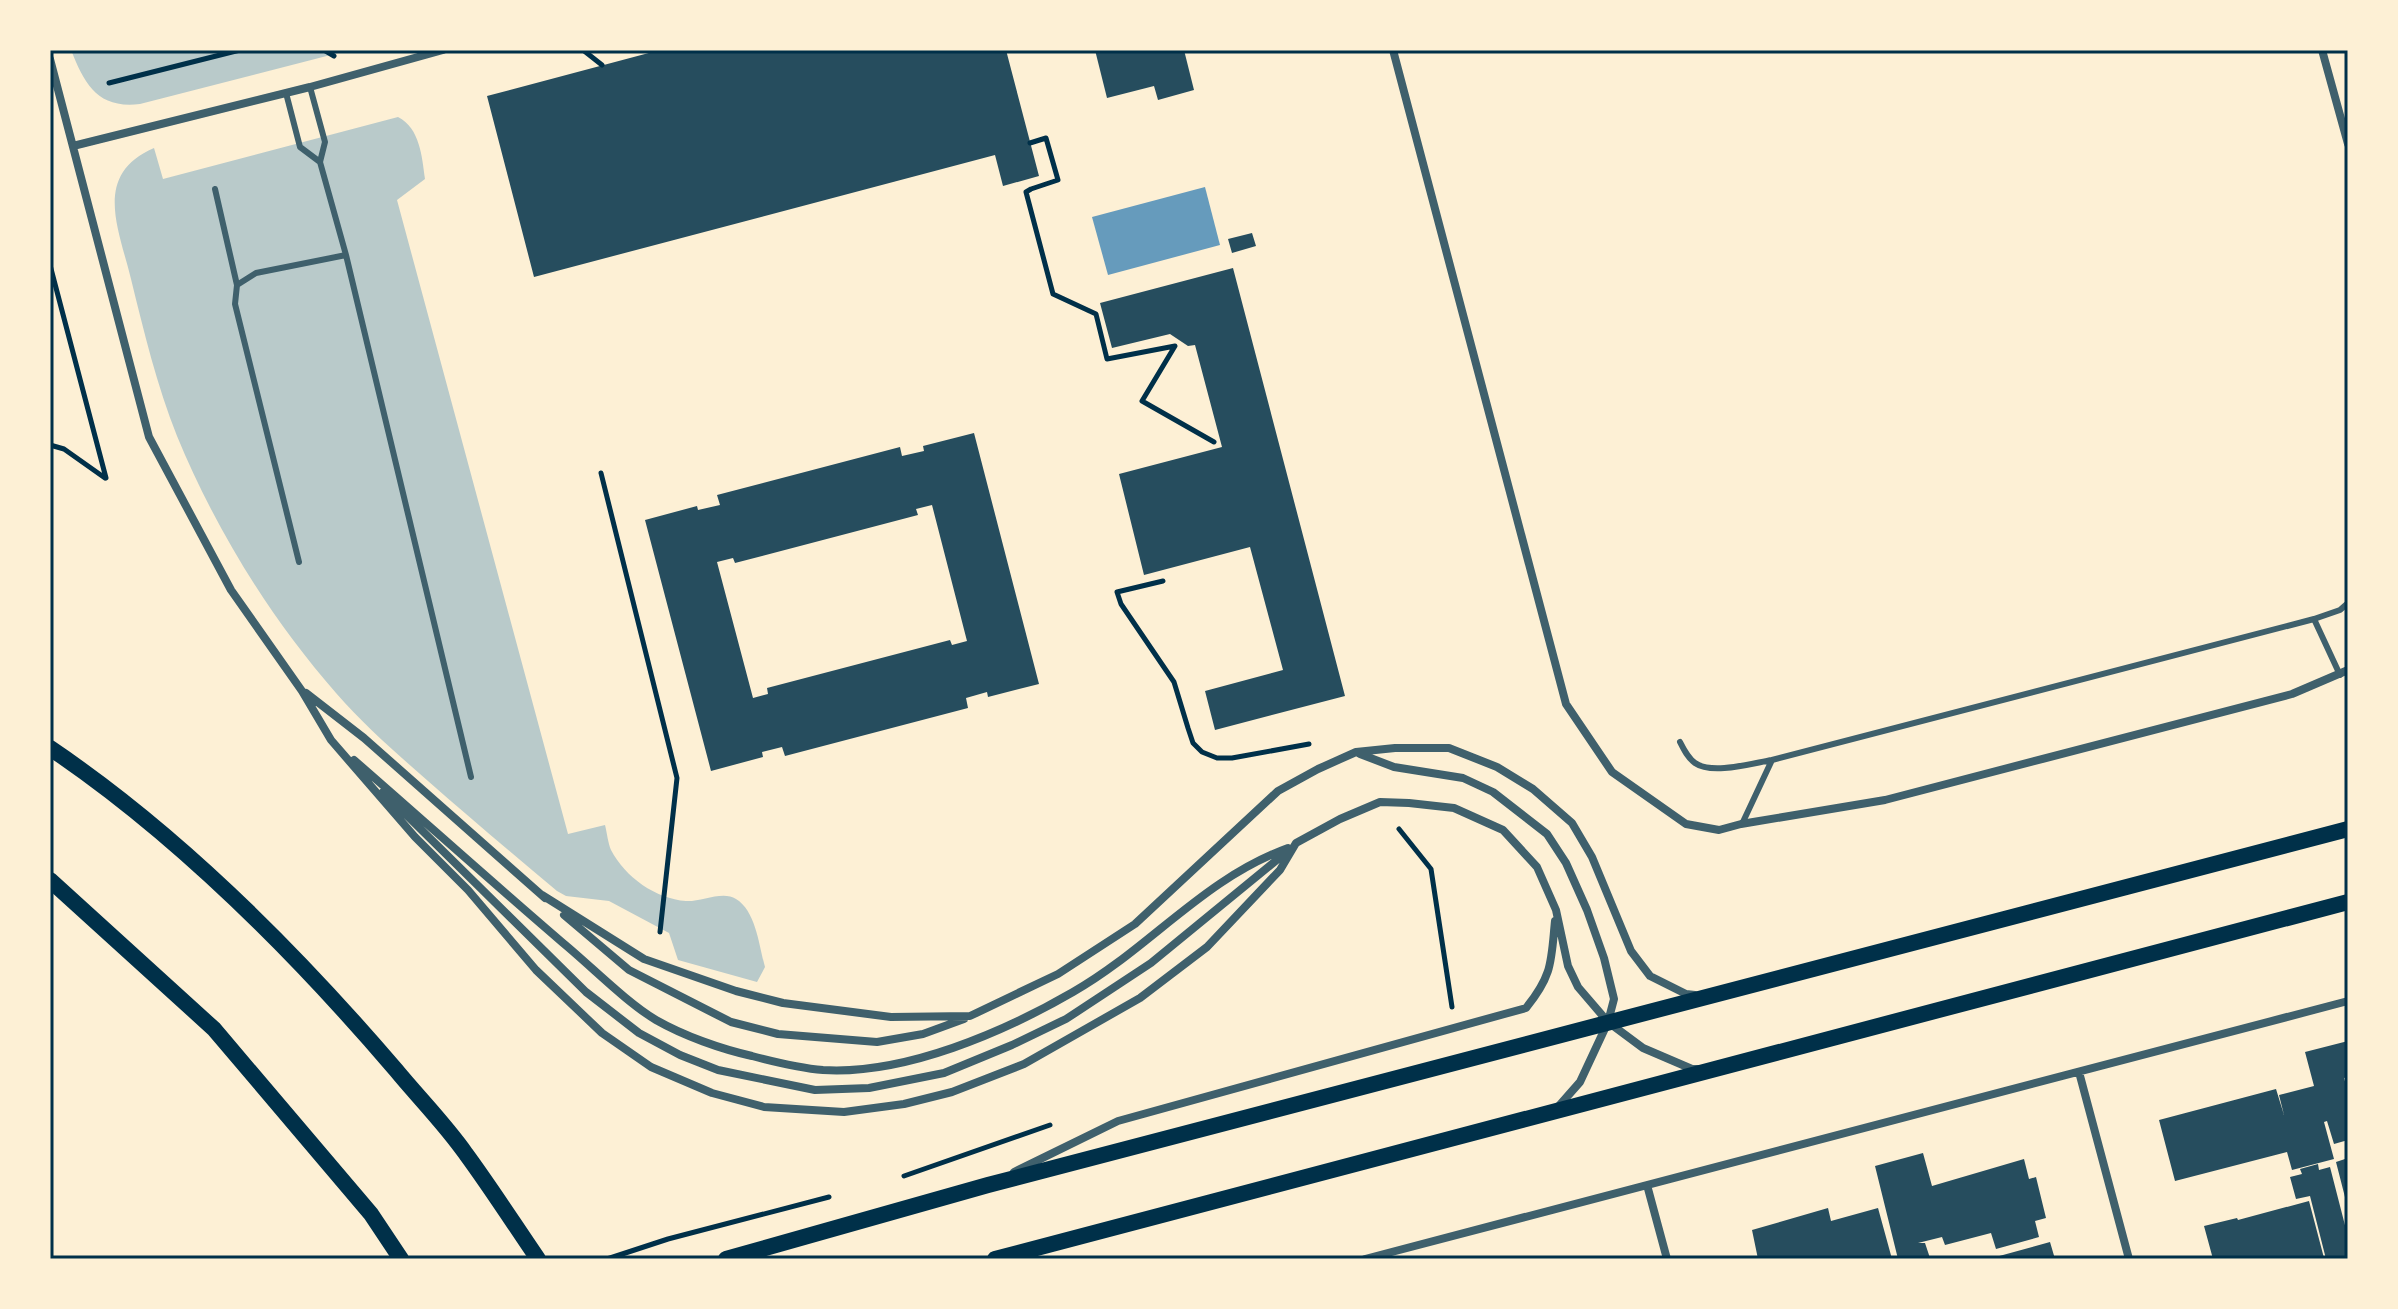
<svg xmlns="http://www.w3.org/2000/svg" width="2398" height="1309" font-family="'DejaVu Sans',sans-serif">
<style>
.green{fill:#b9caca}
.water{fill:#669bbc}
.building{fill:#264d5e;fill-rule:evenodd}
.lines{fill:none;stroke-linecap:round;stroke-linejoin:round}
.path{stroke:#003049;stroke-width:5}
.service{stroke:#3f606c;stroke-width:6}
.minor{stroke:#3f606c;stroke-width:8}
.secondary{stroke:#003049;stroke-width:16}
.neatline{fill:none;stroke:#003049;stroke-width:3}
</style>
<rect width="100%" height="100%" fill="#fdf0d5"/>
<path class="green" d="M71 50H350L140 104C98 109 85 85 71 50Z
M398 117C420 128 422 157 425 179L397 200 568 834 605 825C607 833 608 843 611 850 625 877 656 899 686 901 701 902 723 890 736 899 756 911 759 946 765 967L757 982 678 960 669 933 609 901 566 896 557 891C514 855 470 818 428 781 396 753 364 725 336 693 270 618 215 528 177 436 157 386 144 332 131 279 119 229 92 175 154 148L163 179Z"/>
<path class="water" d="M1205 187 1220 245 1108 275 1092 217Z"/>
<path class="building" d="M660 50H1006L1039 176 1003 186 995 155 534 277 487 96Z
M1095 50H1184L1194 90 1158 100 1154 86 1107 98Z
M1252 233 1256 246 1232 253 1228 239Z
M1233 268 1345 696 1215 730 1205 691 1283 670 1250 547 1144 575 1119 474 1222 447 1195 345 1188 346 1170 334 1112 348 1100 303Z
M974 433 1039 684 988 697 987 692 966 698 968 708 785 756 782 747 762 752 763 757 711 771 645 520 697 506 698 510 720 505 717 495 900 447 902 456 924 451 923 446ZM932 505 967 641 952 645 950 640 767 688 768 694 753 698 717 562 733 558 735 563 918 515 916 509Z
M2348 1041V1077L2344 1078 2348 1092V1140L2334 1144 2327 1121 2324 1122 2334 1159 2292 1170 2287 1152 2175 1181 2159 1120 2276 1089 2284 1115 2279 1095 2314 1086 2305 1052Z
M1923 1153 1932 1186 2024 1159 2029 1179 2036 1177 2046 1218 2035 1221 2039 1237 1996 1249 1991 1233 1945 1245 1942 1237 1918 1243H1925L1930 1258 1898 1259 1875 1166Z
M2348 1158V1205H2347L2336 1162Z
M2318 1164 2319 1170 2330 1167 2348 1237V1259H2326L2310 1196 2296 1199 2290 1177 2302 1174 2300 1169Z
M2309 1201 2324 1258 2213 1259 2204 1226 2237 1218 2238 1220Z
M1828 1208 1831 1221 1878 1208 1892 1259H1758L1752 1230Z
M2050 1242 2055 1259H1992V1258Z"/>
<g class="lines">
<path class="path" d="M324 50 334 56
M583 50 602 65
M109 83 240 50
M1030 143 1046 138 1058 180 1031 189 1026 192 1053 294 1096 314 1107 359 1175 346 1142 401 1214 442
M50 265 106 478
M50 445 64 449 105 478
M601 473 677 778 660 932
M1163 581 1117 592 1121 604 1174 682 1188 728 1193 743 1202 752 1217 758H1232L1309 744
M1399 829 1431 869 1452 1007
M904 1176 1050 1125
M607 1259 668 1239 829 1197"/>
<path class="service" d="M310 87 325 142 320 162 346 255 471 777
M286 93 300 147 320 162
M215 189 237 285
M299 562 235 304 237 285 256 273 346 255
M2314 619 2340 610 2348 603
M1680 742C1684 750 1688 758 1695 763 1712 775 1753 763 1772 760
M1742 824 1772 760 2314 619 2340 675"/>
<path class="minor" d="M1393 50 1566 704 1612 772 1686 824 1719 830 1741 824 1885 800 2292 694 2348 670
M2322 50 2348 144
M50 59 149 437 231 590 302 691 331 740 415 837 468 890 536 970 602 1033 651 1067 712 1093 764 1107 844 1112 904 1104 952 1092 1024 1064 1140 998 1207 947 1280 870 1296 843 1340 819 1380 802 1409 803 1454 808 1503 830 1537 867 1556 910 1568 966 1578 987 1608 1022 1643 1048 1692 1069H1698
M73 146 310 87 443 50
M306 693 364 738 545 898
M1360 754 1394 767 1463 778 1493 792 1547 834 1566 863 1587 910 1604 958 1614 999 1608 1022 1580 1082 1558 1107
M354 760C424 821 493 883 563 943 591 966 626 1002 656 1020 684 1036 721 1049 752 1056 775 1062 799 1068 823 1070 905 1075 1004 1032 1073 992 1150 948 1203 879 1288 848
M383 792 586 992 639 1033 680 1055 718 1070 815 1090 869 1088 944 1073 1012 1045 1066 1019 1151 963 1289 850
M542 895 644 959 736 991 783 1003 891 1017 970 1016 1058 974 1135 924 1278 791 1318 769 1356 752 1395 748H1449L1497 767 1533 789 1572 823 1592 857 1631 951 1650 976 1686 994 1695 995
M564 915 629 970 731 1022 778 1034 877 1042 923 1034 964 1019
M2079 1072 2129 1259
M1014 1172 1118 1121 1526 1008C1553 975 1551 961 1555 921
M1647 1185 1667 1259
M1365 1259 2348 1001"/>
<path class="secondary" d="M50 748C179 835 295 952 396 1070 419 1098 445 1124 466 1154 491 1188 514 1224 538 1259
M50 880 214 1029 371 1214 401 1259
M726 1259 988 1185 2348 829
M995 1259 2348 902"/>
</g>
<rect width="2398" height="1309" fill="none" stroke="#fdf0d5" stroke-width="104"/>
<rect x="52" y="52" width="2294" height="1205" class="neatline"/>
</svg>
